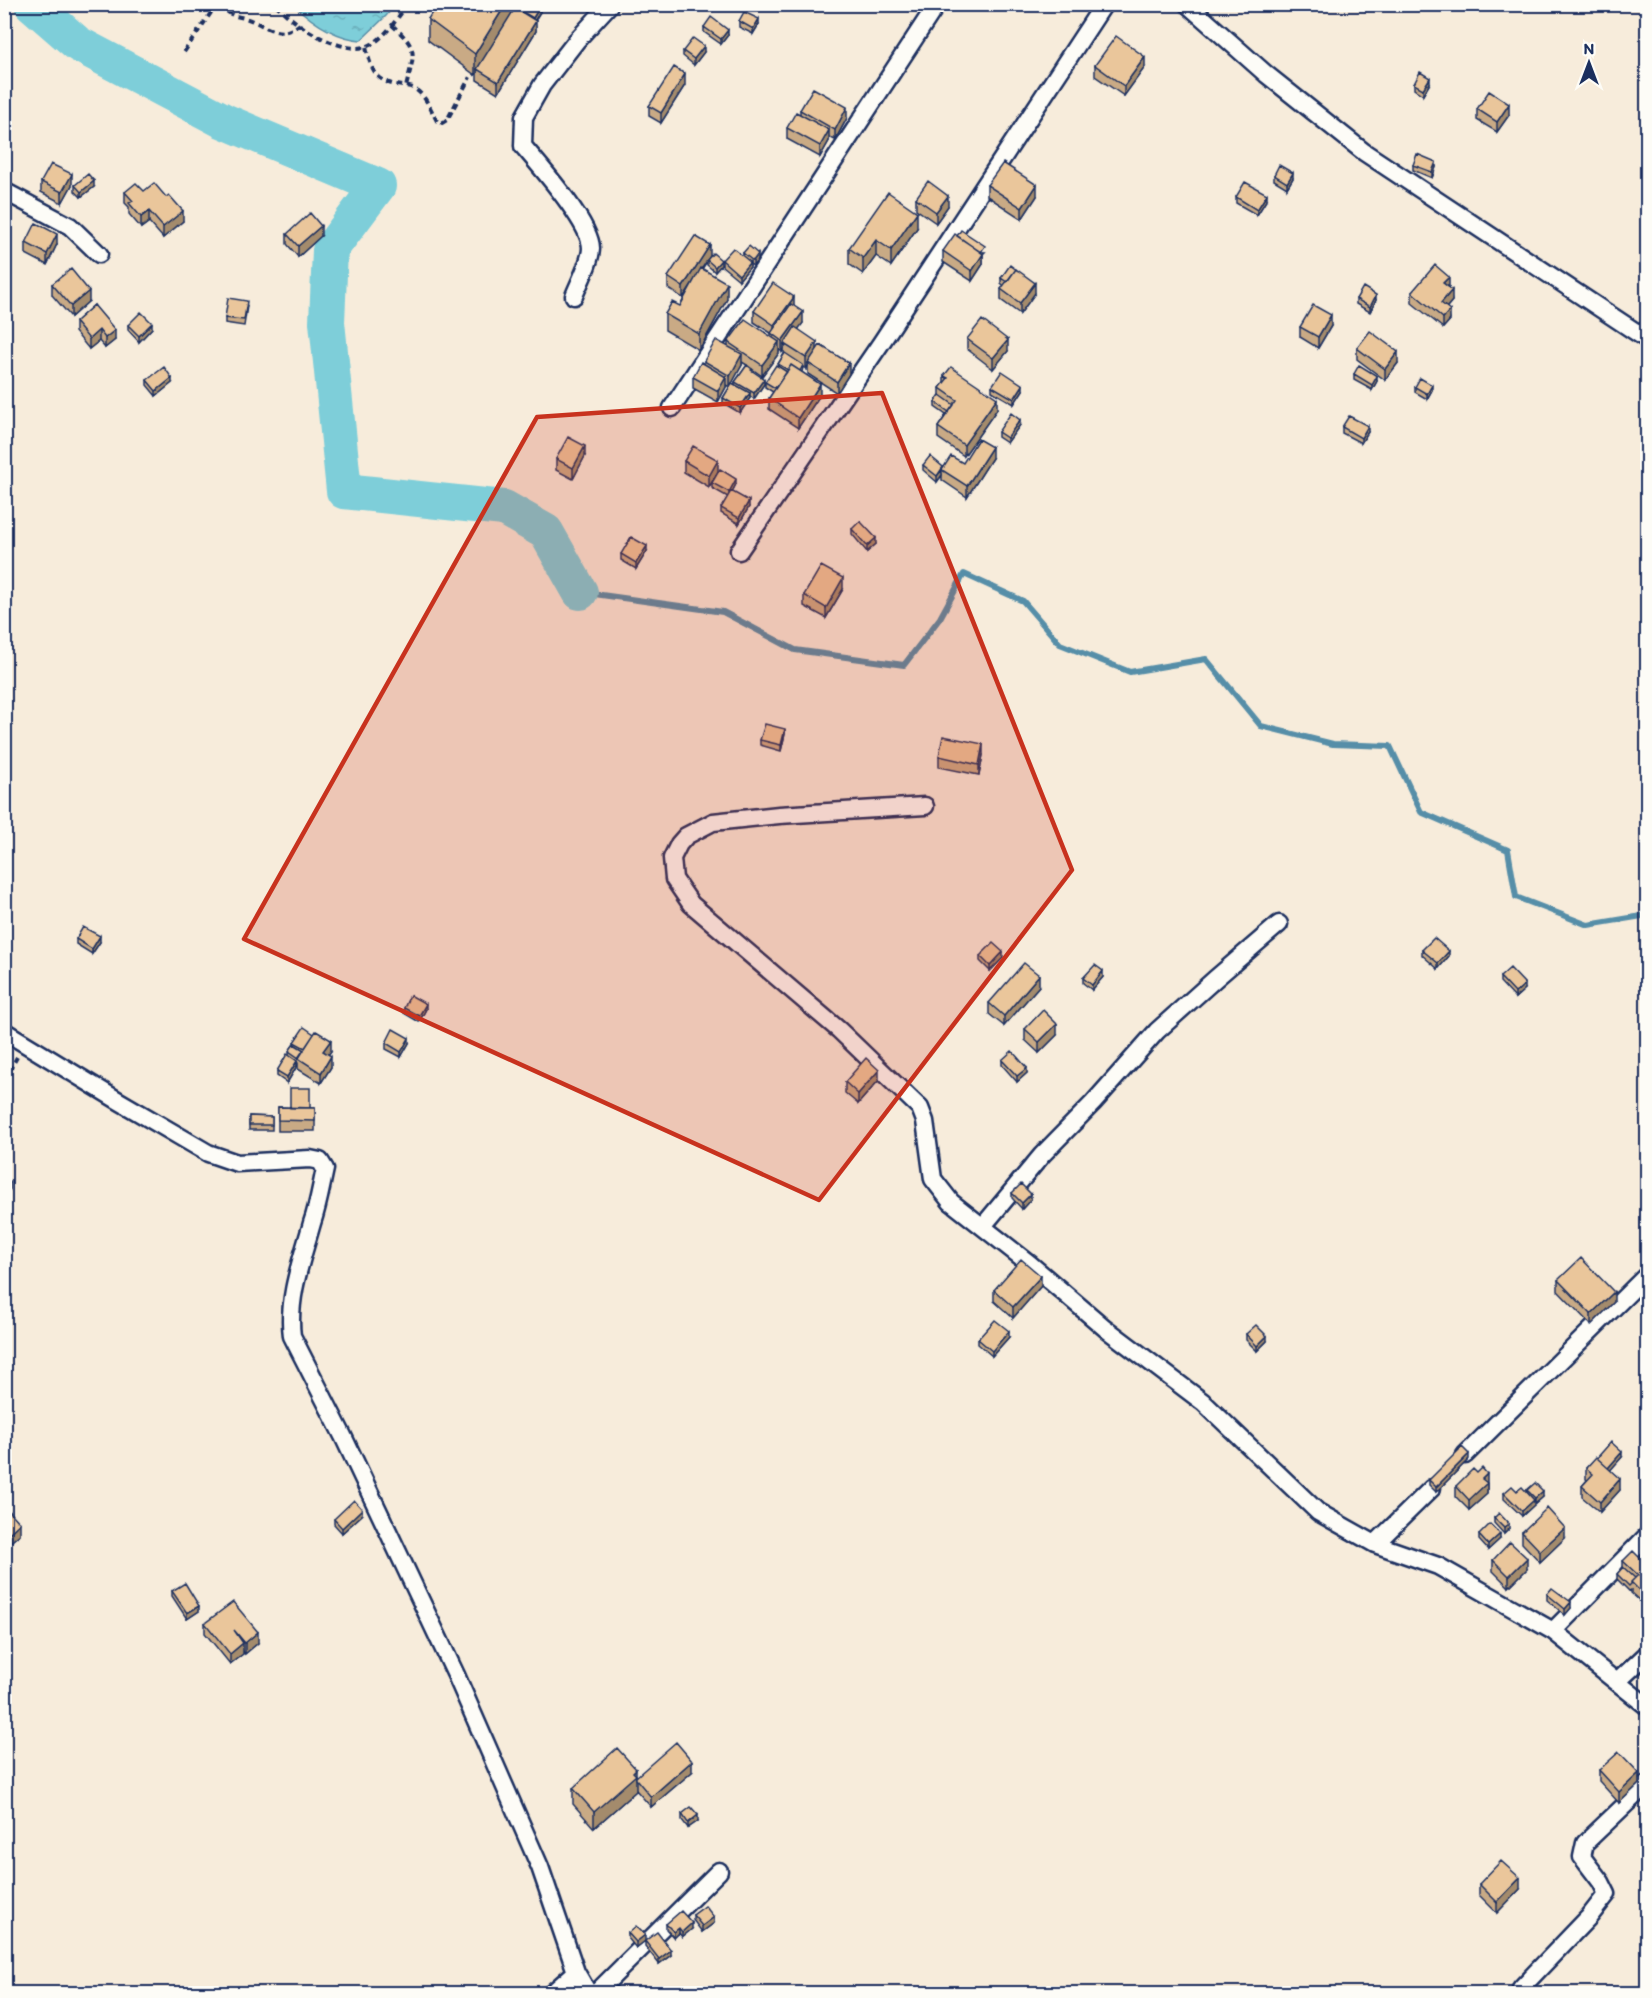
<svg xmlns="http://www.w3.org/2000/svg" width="1652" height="1998" font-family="Itim,sans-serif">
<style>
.water{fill:url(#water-ripples);stroke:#568ea8;stroke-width:1.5}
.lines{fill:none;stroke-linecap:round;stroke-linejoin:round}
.stream{stroke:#568ea8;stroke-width:6}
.river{stroke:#7eced9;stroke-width:36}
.street-casing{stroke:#1b2f5e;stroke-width:21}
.path{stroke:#1b2f5e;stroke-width:4;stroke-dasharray:6 4.5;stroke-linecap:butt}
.street{stroke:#fdfcf7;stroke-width:16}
.wall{fill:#c9aa85;stroke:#1b2f5e;stroke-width:1.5;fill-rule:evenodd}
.shaded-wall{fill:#a48b6c;stroke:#1b2f5e;stroke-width:1.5}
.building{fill:#eac69b;stroke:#1b2f5e;stroke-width:1.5}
.marked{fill:#c8321e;fill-opacity:0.2;stroke:#c8321e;stroke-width:4.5;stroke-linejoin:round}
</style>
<defs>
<pattern id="water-ripples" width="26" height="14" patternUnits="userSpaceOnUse" patternTransform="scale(1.5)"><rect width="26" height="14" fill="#7eced9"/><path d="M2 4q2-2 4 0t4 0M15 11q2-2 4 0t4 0" fill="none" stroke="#6cb1bd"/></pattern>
</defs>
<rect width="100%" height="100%" fill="#f7ecdb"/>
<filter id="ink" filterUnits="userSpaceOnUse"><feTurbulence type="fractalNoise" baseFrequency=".0167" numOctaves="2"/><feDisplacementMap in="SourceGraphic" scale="12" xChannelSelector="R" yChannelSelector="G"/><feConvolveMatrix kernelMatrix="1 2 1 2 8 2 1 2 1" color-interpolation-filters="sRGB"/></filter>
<g filter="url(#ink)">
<path class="water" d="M294 5H395L386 16 361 40C335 38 312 22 294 5Z"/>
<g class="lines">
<path class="stream" d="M580 592 723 612 795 650 904 665 940 618 964 574 1023 601 1060 644 1130 672 1206 659 1261 726 1333 744 1390 746 1421 812 1508 850 1516 897 1588 925 1648 915"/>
<path class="river" d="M32 4 78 44 224 121 378 186 330 250 327 322 344 491 504 508 546 532 580 592"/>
<defs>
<path id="street" d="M1187 4 1266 74 1364 152 1648 340
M4 191 70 226 99 254
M574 296C579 283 591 261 591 248 591 224 540 166 523 146L524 117 542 85 577 40 610 4
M672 408 937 4
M739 551 881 343 1104 4
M925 806 779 815 713 822 686 836 679 844 672 858 674 879 691 904 839 1030 920 1108 925 1121 933 1179 951 1202 1030 1264 1105 1328 1203 1402 1318 1512 1375 1544 1438 1566 1553 1631 1648 1707
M4 1031 119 1101 208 1153 237 1163 310 1159 320 1161 325 1169C321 1187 318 1206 312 1223 302 1259 287 1298 292 1336L343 1436 456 1675 540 1867 576 1972 589 1994
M983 1226 1042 1155 1093 1103 1157 1031 1215 979 1279 924
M1465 1455 1648 1274
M1375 1544 1432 1488
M1553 1631 1648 1535
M1617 1682 1648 1653
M1521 1988 1589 1917 1607 1894 1601 1882 1582 1857 1585 1843 1648 1783
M551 1994 576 1972
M595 1994 719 1871"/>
</defs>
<use href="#street" class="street-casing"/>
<path class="path" d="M220 4C233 20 237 14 253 21 271 29 281 39 300 24
M276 4C292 24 345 58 370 45 386 37 397 18 408 4
M392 25C420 50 414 53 406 87
M366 47C370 66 375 81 396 85 402 86 410 86 415 89 426 96 431 110 437 121L442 123 447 120 470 77
M184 52 217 4
M4 1080 17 1057"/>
<use href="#street" class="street"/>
</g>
<path class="wall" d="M537 4 540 12 535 20 536 31 498 93 477 80V73L475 75 428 40V19Z
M739 21 759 24 753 34 739 27Z
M704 27 728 35 721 44 704 32Z
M683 51 704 52 694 65 683 56Z
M1095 65 1145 67 1124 96 1095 76Z
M1430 83 1423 95 1414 89V84Z
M685 85 661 123 649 116V106Z
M1477 109 1509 115 1497 132 1477 120Z
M800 110 847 118 835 140 829 137V141L820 157 787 139V128L800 114Z
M1413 165 1436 167 1432 178 1413 170Z
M1274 175 1293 178 1287 188 1274 180Z
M41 182 72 185 62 203 41 192Z
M75 185 94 187 81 197 75 191Z
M987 185 1037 196 1022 219 987 196Z
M144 191 166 197 183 221 163 238 149 222 141 228 129 214V207L125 203V192Z
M1236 197 1267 199 1257 215 1236 203Z
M916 198 948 206 936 223 916 209Z
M917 228 891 266 876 256 863 274 849 264V248Z
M287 234 321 236 298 257 287 244Z
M26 243 57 244 47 265 26 254Z
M943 251 985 252 983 254V264L972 281 943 262Z
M743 253 758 260 753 266 750 264V267L739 280 722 266V260L743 256Z
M710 256 721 265 715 272 707 265V261L702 269 727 299 699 350 665 330V314L680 306 694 281 683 298 668 288V277Z
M1001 278 1035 293 1020 314 1001 300V289L1004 286 1001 283Z
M52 284 89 301 71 317 52 295Z
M1449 287 1452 301 1447 307 1450 320 1443 328 1412 303V292Z
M1356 299 1376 300 1370 312 1356 304Z
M94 305 115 340 105 348 99 341 89 349 75 332V322Z
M247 306 244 326 225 323V318Z
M794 306 803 323 798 329 817 350 849 374 837 393 808 374V366L806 369 803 367 802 372 820 395 798 428 769 409V398L773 392 765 387V382L778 366V364L784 354V349L782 352 779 349V353L762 376 752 369V371L764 384 754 399 750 396V398L740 413 723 403V398L730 387 726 385V387L718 402 693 388V377L704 364V361L728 347V342L771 337V333L754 322V311ZM742 362 747 365 735 382V384H731L742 365Z
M128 325 152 328 139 342 128 330Z
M1331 326 1318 348 1300 337V327Z
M967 339 1008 351 993 369 967 349Z
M1357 348 1398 363 1385 380 1357 359Z
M1354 374 1377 381 1372 390 1354 380Z
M944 376 997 409 964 456 938 438V427L946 415 935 407V402L940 395V388L944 383Z
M147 380 172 383 156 396 147 385Z
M992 386 1023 390 1014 404 992 391Z
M1415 387 1432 390 1427 399 1415 392Z
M1020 425 1007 443 998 437V432Z
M1342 427 1368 432 1361 443 1342 433Z
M585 456 573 479 556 470V459Z
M992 458 967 497 942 480V475L937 482 923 470V465L943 467 963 463Z
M684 461 718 471 709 487 684 472Z
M712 483 736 484 732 492 749 507 739 524 721 513V508L728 497 712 488Z
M852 529 876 544 867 552 852 534Z
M647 551 636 569 621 560V554Z
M843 589 826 618 804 606V595Z
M785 734 781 751 760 745V740Z
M983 755 979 775 939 767V756Z
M76 939 100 942 92 954 76 944Z
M1422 950 1449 956 1438 969 1422 955Z
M980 956 1003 958 990 971 980 961Z
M1103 977 1092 990 1083 983V978Z
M1500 977 1525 989 1515 998 1500 982Z
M1039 986 1004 1026 989 1014V1003Z
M404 1008 426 1009 419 1022 404 1013Z
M1025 1029 1057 1035 1039 1053 1025 1040Z
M294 1042 331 1051 328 1054 331 1067 321 1083 298 1069V1063L297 1062V1066L287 1083 277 1076V1071L289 1055V1051L294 1044Z
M386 1043H409L401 1057 386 1049Z
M1002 1060 1027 1073 1017 1082 1002 1065Z
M879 1080 858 1104 845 1093V1082Z
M278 1107 315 1108V1131H278Z
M249 1116 272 1117V1130H249Z
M1012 1193 1031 1199 1022 1209 1012 1198Z
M1558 1280 1614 1302 1591 1325 1558 1291Z
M1041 1286 1013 1318 994 1301V1290Z
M1246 1334 1267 1341 1257 1351 1246 1340Z
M1009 1337 992 1356 978 1344V1339Z
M1622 1457 1610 1470 1620 1490 1600 1512 1582 1497V1486L1587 1480 1586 1479V1468L1597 1458Z
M1469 1459 1436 1492 1429 1485V1480Z
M1487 1484V1494L1469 1510 1456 1497V1486Z
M1527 1490 1543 1497 1535 1504 1534 1503V1505L1522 1516 1504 1499V1493L1517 1491 1527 1492Z
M4 1505 20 1534 8 1544 4 1541Z
M362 1515 342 1533 334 1524V1519Z
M1494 1518 1509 1529 1504 1534 1494 1523Z
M1522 1532 1565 1538 1540 1562 1522 1543Z
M1479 1535 1500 1539 1488 1550 1479 1540Z
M1493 1560 1527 1569 1509 1587 1493 1571Z
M1623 1561 1647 1565 1640 1601 1631 1593V1590L1629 1591 1617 1579V1574L1623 1567Z
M172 1591 199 1611 187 1619 172 1596Z
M1547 1594 1571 1608 1565 1615 1547 1600Z
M205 1623 258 1643 245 1654 243 1651V1654L230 1664 205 1633Z
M1599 1770 1639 1784 1619 1803 1599 1781Z
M692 1772 651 1807 636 1790V1791L594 1828 573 1804V1788L636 1777Z
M682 1814 698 1821 688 1828 682 1820Z
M1479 1884 1520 1889 1497 1913 1479 1895Z
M693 1915 714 1923 702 1932 693 1920Z
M666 1924 692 1929 682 1937 679 1933 674 1938 666 1929Z
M628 1933 645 1941 636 1948 628 1938Z
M645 1941 671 1955 659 1964 645 1946Z"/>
<path class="shaded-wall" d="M506 4H519L478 70 477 69V73L475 75V54Z
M540 6V12L533 23V18Z
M759 19V24L753 34V29Z
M536 21V31L498 93V82Z
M728 30V35L721 44V39Z
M704 46V52L694 65V59Z
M1145 57V67L1124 96V86Z
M685 74V85L661 123V113Z
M1430 78V83L1423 95V89Z
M1509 104V115L1497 132V122Z
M847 107V118L835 140V130Z
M829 130V141L820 157V146Z
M1436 162V167L1432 178V172Z
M1293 173V178L1287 188V183Z
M72 174V185L62 203V192Z
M94 181V187L81 197V192Z
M1037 185V196L1022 219V208Z
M1267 194V199L1257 215V210Z
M948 196V206L936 223V212Z
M149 211V222L141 228V217Z
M183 211V221L163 238V227Z
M917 212V228L891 266V250Z
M321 226V236L298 257V246Z
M57 234V244L47 265V254Z
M876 240V256L863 274V258Z
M710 245V256L683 298V287Z
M758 254V260L753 266V261Z
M983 254V264L972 281V271Z
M721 260V265L715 272V267Z
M750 262V267L739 280V275Z
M1449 277V287L1443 283Z
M727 283V299L699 350V334Z
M1035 283V293L1020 314V303Z
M1452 290V301L1441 314V303Z
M89 291V301L71 317V306Z
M1376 295V300L1370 312V307Z
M794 297V308L774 336V325Z
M1450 310V320L1443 328V318Z
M803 312V323L786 346 784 344V349L782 352V341Z
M1331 315V326L1318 348V337Z
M152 323V328L139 342V336Z
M99 330V341L89 349V339Z
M115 330V340L105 348V338Z
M1008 340V351L993 369V358Z
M779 342V353L762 376V365Z
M817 342V352L808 363V366L806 369V358Z
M1398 352V363L1385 380V369Z
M742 354V365L730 387V376Z
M849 363V374L837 393V382Z
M1377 376V381L1372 390V385Z
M726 377V387L718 402V391Z
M172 378V383L156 396V391Z
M764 379V384L754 399V393Z
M820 384V395L798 428V418Z
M1023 385V390L1014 404V399Z
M1432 385V390L1427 399V394Z
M750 393V398L740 413V408Z
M997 398V409L964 456V445Z
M1020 420V425L1007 443V438Z
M1368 426V432L1361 443V438Z
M585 446V456L573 479V468Z
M992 447V458L967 497V486Z
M718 460V471L709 487V476Z
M942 470V475L937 482V476Z
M736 479V484L729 498V492Z
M749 501V507L739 524V518Z
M876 538V544L867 552V546Z
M647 546V551L636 569V563Z
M843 578V589L826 618V608Z
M785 729V734L781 751V745Z
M983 744V755L979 775V765Z
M100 936V942L92 954V949Z
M1449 951V956L1438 969V963Z
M1003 952V958L990 971V966Z
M1103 971V977L1092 990V985Z
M1039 975V986L1004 1026V1016Z
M1525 984V989L1515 998V993Z
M426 1004V1009L419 1022V1016Z
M1057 1024V1035L1039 1053V1042Z
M409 1038V1043L401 1057V1052Z
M331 1040V1051L323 1062V1051Z
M331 1056V1067L321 1083V1073Z
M297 1061V1066L287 1083V1077Z
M1027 1068V1073L1017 1082V1076Z
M879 1070V1080L858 1104V1094Z
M10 1183V1189L4 1198V1192Z
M1031 1194V1199L1022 1209V1203Z
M1041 1276V1286L1013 1318V1307Z
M1614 1292V1302L1591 1325V1314Z
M1009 1331V1337L992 1356V1351Z
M1267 1336V1341L1257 1351V1346Z
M1622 1452V1457L1608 1473V1468Z
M1469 1454V1459L1436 1492V1487Z
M1487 1474V1494L1469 1510V1500L1482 1479Z
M1620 1479V1490L1600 1512V1502Z
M1543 1491V1497L1535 1504V1498Z
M1534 1500V1505L1522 1516V1511Z
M362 1509V1515L342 1533V1528Z
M20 1523V1534L8 1544V1534Z
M1509 1524V1529L1504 1534V1528Z
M1565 1528V1538L1540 1562V1551Z
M1500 1534V1539L1488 1550V1545Z
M1527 1558V1569L1509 1587V1576Z
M1647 1582V1593L1640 1601V1591Z
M1571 1602V1608L1565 1615V1609Z
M199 1606V1611L187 1619V1613Z
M258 1632V1643L245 1654V1643Z
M243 1643V1654L230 1664V1654Z
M692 1761V1772L651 1807V1797Z
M636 1769V1791L594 1828V1812Z
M1639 1773V1784L1619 1803V1792Z
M698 1815V1821L688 1828V1823Z
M1520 1878V1889L1497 1913V1902Z
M714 1917V1923L702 1932V1926Z
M692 1923V1929L682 1937V1932Z
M679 1928V1933L674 1938V1932Z
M645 1935V1941L636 1948V1942Z
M671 1950V1955L659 1964V1959Z"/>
<path class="building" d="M437 4H506L475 54 428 19Z
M518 4H537L540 6 533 18 516 8Z
M515 8 536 21 498 82 477 69Z
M744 12 759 19 753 29 739 21Z
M711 17 728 30 721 39 704 27Z
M1116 36 1145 57 1124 86 1095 65Z
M693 38 704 46 694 59 683 51Z
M674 67 685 74 661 113 649 106Z
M1420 72 1430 78 1423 89 1414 84Z
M813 88 847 107 835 130 800 110Z
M1489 91 1509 104 1497 122 1477 109Z
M796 112 829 130 820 146 787 128Z
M1417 154 1436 162 1432 172 1413 165Z
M1003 163 1037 185 1022 208 987 185Z
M51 164 72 174 62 192 41 182Z
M1279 165 1293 173 1287 183 1274 175Z
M88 174 94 181 81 192 75 185Z
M928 181 948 196 936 212 916 198Z
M1245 182 1267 194 1257 210 1236 197Z
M136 183 144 191 154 183 166 197 169 195 183 211 163 227 149 211 141 217 129 203 133 201 125 192Z
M888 192 917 212 891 250 876 240 863 258 849 248Z
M310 213 321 226 298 246 287 234Z
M36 223 57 234 47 254 26 243Z
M961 230 985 246 981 252 957 236Z
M955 234 983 254 972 271 943 251Z
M695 236 710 245 683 287 668 277Z
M749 246 758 254 753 261 743 253Z
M733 248 750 262 739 275 722 260Z
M713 253 721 260 715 267 707 260Z
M1010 265 1018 271 1016 269 1007 282 1001 278Z
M1435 265 1449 277 1443 283 1452 290 1441 303 1450 310 1443 318 1412 292Z
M701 268 727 283 699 334 665 314 672 302 680 306Z
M71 269 89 291 71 306 52 284Z
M1016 269 1035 283 1020 303 1001 289Z
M773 283 794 297 774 325 754 311Z
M1363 287 1376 295 1370 307 1356 299Z
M228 298 247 301 244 320 225 318Z
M791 304 803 312 782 341 771 333Z
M94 305 115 330 105 338 99 330 89 339 75 322Z
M1313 305 1331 315 1318 337 1300 327Z
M141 312 152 323 139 336 128 325Z
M745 319 779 342 762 365 728 342Z
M982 320 1008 340 993 358 967 339Z
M795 327 817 342 806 358 784 344Z
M1370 331 1398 352 1385 369 1357 348Z
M716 340 742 354 730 376 704 361Z
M820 345 849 363 837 382 808 363Z
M785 353 803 365 800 371 791 365 788 370 778 364Z
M701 362 726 377 718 391 693 377Z
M747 365 752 369 751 370 764 379 754 393 735 382Z
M776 365 787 372 775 388 765 382Z
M791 365 820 384 798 418 769 398Z
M1359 365 1377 376 1372 385 1354 374Z
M164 367 172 378 156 391 147 380Z
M951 367 997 398 964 445 938 427 957 400 940 388 948 378 944 376Z
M1002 371 1023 385 1014 399 992 386Z
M1420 378 1432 385 1427 394 1415 387Z
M732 383 750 393 740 408 723 398Z
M940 395 954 405 949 412 935 402Z
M1011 413 1020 420 1007 438 998 432Z
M1349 416 1368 426 1361 438 1342 427Z
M568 437 585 446 573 468 556 459Z
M978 439 992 447 967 486 942 470 951 456 963 463Z
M693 446 718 460 709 476 684 461Z
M930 456 943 467 937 476 923 465Z
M720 469 736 479 729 492 712 483Z
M731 491 749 501 739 518 721 508Z
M860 521 876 538 867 546 852 529Z
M631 537 647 546 636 563 621 554Z
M821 566 843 578 826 608 804 595Z
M765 724 785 729 781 745 760 740Z
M943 736 983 744 979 765 939 756Z
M83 927 100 936 92 949 76 939Z
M1434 938 1449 951 1438 963 1422 950Z
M993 943 1003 952 990 966 980 956Z
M1024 963 1039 975 1004 1016 989 1003Z
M1095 965 1103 971 1092 985 1083 978Z
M1510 968 1525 984 1515 993 1500 977Z
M410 995 426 1004 419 1016 404 1008Z
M1043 1010 1057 1024 1039 1042 1025 1029Z
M304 1027 314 1034 305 1048 294 1042Z
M393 1029 409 1038 401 1052 386 1043Z
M316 1031 331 1040 323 1051 331 1056 321 1073 298 1058Z
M294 1044 304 1050 299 1058 289 1051Z
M1012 1051 1027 1068 1017 1076 1002 1060Z
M287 1054 297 1061 287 1077 277 1071Z
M866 1058 879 1070 858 1094 845 1082Z
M290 1088H310V1108H290Z
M278 1107 315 1108V1121L278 1120Z
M249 1116 272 1117V1125H249Z
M4 1180 10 1183 4 1192Z
M1021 1184 1031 1194 1022 1203 1012 1193Z
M1581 1258 1614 1292 1591 1314 1558 1280Z
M1021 1259 1041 1276 1013 1307 994 1290Z
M995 1320 1009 1331 992 1351 978 1339Z
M1256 1325 1267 1336 1257 1346 1246 1334Z
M1611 1442 1622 1452 1608 1468 1597 1458Z
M1462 1447 1469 1454 1436 1487 1429 1480Z
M1596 1457 1620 1479 1600 1502 1582 1486 1593 1474 1586 1468Z
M1482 1468 1487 1474 1482 1479 1487 1483 1469 1500 1456 1486 1473 1469 1477 1473Z
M1535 1483 1543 1491 1535 1498 1527 1490Z
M1512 1486 1517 1491 1522 1487 1534 1500 1522 1511 1504 1493Z
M354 1500 362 1509 342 1528 334 1519Z
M4 1505 20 1523 8 1534 4 1530Z
M1547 1508 1565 1528 1540 1551 1522 1532Z
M1499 1513 1509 1524 1504 1528 1494 1518Z
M1490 1524 1500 1534 1488 1545 1479 1535Z
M1510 1542 1527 1558 1509 1576 1493 1560Z
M1633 1551 1647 1565V1582L1640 1591 1631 1582 1638 1575 1623 1561Z
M1623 1567 1635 1578 1631 1582V1584L1629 1586 1617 1574Z
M185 1583 199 1606 187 1613 172 1591Z
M1552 1588 1571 1602 1565 1609 1547 1594Z
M233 1602 258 1632 245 1643 234 1630 243 1643 230 1654 205 1623Z
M676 1742 692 1761 651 1797 636 1779V1777Z
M617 1748 636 1769 633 1772 636 1775 594 1812 573 1788Z
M1619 1752 1639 1773 1619 1792 1599 1770Z
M691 1807 698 1815 688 1823 682 1814Z
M1501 1861 1520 1878 1497 1902 1479 1884Z
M705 1906 714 1917 702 1926 693 1915Z
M681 1911 692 1923 682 1932 679 1928 674 1932 666 1924Z
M636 1926 645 1935 636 1942 628 1933Z
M657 1932 671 1950 659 1959 645 1941Z"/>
</g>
<path class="marked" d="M882 393 1072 870 819 1200 244 939 537 417Z"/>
<rect width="1652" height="1998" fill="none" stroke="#fdfcf7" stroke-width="24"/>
<rect x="12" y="12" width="1628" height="1974" fill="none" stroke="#1b2f5e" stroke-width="2" filter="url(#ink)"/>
<g transform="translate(1589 63)" stroke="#fdfcf7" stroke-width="4.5" paint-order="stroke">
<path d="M0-4.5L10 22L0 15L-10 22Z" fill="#1b2f5e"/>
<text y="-9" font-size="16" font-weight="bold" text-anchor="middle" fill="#1b2f5e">N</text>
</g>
</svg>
